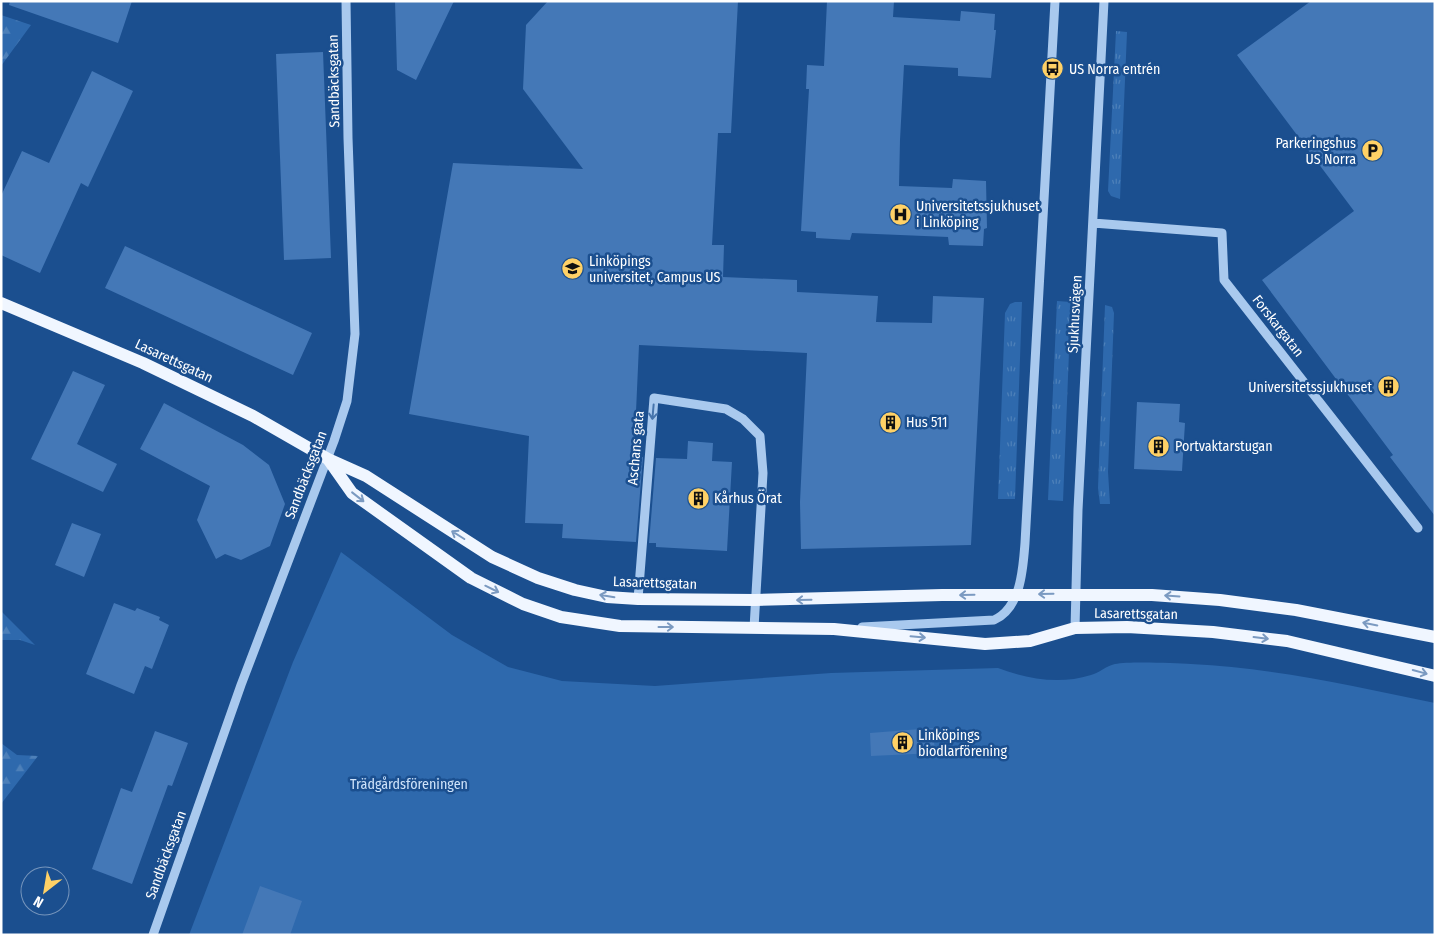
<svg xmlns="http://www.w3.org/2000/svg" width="1436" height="936" font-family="'Fira Sans Condensed',sans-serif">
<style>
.grass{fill:url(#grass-tufts)}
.forest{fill:url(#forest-firs)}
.park{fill:#2e69ad}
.building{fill:#4478b7}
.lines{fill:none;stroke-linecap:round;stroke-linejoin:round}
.minor{stroke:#a9c9ee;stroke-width:9}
.major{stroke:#f0f6ff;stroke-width:12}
.oneway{stroke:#4674ac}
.oneway2{stroke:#7b9ac1}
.labels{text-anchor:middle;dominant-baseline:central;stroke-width:5;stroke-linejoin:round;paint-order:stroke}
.poi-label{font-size:14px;fill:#fff;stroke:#1b4f8f;text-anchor:start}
.street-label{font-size:14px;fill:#fff;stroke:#1b4f8f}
.park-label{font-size:14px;fill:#cfe3fa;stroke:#1b4f8f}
</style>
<defs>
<pattern id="grass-tufts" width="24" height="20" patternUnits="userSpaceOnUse" patternTransform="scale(1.25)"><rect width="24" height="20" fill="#2e69ad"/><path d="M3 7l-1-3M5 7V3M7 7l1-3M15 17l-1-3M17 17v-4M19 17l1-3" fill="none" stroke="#4d80b9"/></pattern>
<pattern id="forest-firs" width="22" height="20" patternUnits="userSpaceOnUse" patternTransform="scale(1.25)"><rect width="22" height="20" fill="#2e69ad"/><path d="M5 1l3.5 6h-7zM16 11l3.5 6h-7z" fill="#4d80b9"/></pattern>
</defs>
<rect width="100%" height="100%" fill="#1b4f8f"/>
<path class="grass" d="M1116 31 1127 32 1120 199 1111 196 1108 191Z
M1057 301 1071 302 1063 501 1048 500Z
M1015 302H1022L1015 499H998L1005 313 1010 304Z
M1105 305 1112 307 1114 313 1108 472 1110 504H1100L1098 488Z"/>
<path class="forest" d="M1 15 31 25 1 66Z
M1 611 35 645 20 640H1Z
M1 743 17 755 38 756 1 804Z"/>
<path class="park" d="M341 552 452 635 508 667 562 681 655 686 831 673 998 668C1028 679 1059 685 1091 675 1099 673 1106 666 1115 664 1129 661 1175 663 1191 664 1274 668 1354 686 1435 703V935H189L293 662Z"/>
<path class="building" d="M10 1H132L118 43 9 5Z
M395 1H454L416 80 397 70Z
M548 1H738L731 133H718L712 245H724L723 277 797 280V292L878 296 876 322 932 323 933 296 984 298 971 545 801 549 800 502 807 353 639 345 634 456 643 457 636 542 562 538 563 524 525 523 529 436 409 414 453 163 583 169 523 89 526 25Z
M827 1H894L893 17 960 21 961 11 995 14 994 30H996L991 78 958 76V68L904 65 900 140 899 186 952 188 953 179 986 181 987 228 984 229 983 246 949 245 948 237 852 233 850 240 816 238V232L801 231 809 89H806L807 65 824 66Z
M1311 1H1435V516L1390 457 1393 455 1262 280 1354 211 1237 55Z
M323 52 331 258 284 260 276 54Z
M92 71 133 91 88 187 81 183 40 273 1 255V196L22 151 49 163Z
M125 246 312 333 293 375 105 288Z
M73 371 105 385 77 444 117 464 103 492 31 459Z
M1137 402 1180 404 1179 422 1185 423 1182 471 1134 469Z
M164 403 243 445 269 465 285 504 270 546 241 560 225 554 216 559 197 520 210 486 140 449Z
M688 441 713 443 712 461 732 462 727 551 656 547V543H649L656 458 687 459Z
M72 523 101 534 84 577 55 565Z
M114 603 135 611 137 608 160 617 159 620 169 625 152 669 145 666 134 694 86 674Z
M933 728 935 753 871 756 870 733Z
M155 731 188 743 172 786 168 785 132 884 92 869 121 788 132 792Z
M260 886 302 901 290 935H242Z"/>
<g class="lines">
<path class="minor" d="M1093 223 1222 233 1224 280 1418 528
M638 599 654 398 726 409 743 419 760 436 763 473 754 628
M862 627 994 620C1021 608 1023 569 1025 543L1055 1
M1075 628 1078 510 1104 1
M153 935 241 685 334 441 347 401 355 334 348 138 346 1"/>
<path class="major" d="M1 303 143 363 253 416 328 459 366 476 492 557 538 578 575 590 607 597 638 599 755 600 942 595H1152L1220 600 1296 610 1435 637
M328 459 352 493 471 578 523 604 561 617 620 626 834 629 985 644 1030 641 1075 628 1127 627 1213 632 1287 641 1435 676"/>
</g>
<defs><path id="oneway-shaft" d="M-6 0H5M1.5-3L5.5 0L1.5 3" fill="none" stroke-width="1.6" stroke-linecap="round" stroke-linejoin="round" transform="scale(1.25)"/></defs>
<use class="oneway" href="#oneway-shaft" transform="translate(653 412) rotate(95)"/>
<g class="oneway2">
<use href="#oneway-shaft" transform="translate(358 497) rotate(38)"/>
<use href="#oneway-shaft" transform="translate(458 535) rotate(-148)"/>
<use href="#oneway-shaft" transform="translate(492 589) rotate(26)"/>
<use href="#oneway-shaft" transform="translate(1046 594) rotate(179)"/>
<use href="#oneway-shaft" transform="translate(967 595) rotate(179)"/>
<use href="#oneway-shaft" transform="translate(607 596) rotate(-171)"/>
<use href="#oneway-shaft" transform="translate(1172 596) rotate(-176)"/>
<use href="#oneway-shaft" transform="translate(804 600) rotate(179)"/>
<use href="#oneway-shaft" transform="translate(1370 624) rotate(-169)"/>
<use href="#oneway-shaft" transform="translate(666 627)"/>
<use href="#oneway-shaft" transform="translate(918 637) rotate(5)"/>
<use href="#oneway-shaft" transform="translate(1261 638) rotate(7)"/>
<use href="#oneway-shaft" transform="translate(1420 672) rotate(15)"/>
</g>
<defs>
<symbol id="bus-disc" viewBox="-11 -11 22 22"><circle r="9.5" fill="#ffd166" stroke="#1b4f8f"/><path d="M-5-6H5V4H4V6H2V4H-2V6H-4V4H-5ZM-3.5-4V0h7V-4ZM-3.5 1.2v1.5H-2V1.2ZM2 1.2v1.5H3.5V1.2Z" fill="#111"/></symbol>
<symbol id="parking-disc" viewBox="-11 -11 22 22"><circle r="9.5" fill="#ffd166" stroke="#1b4f8f"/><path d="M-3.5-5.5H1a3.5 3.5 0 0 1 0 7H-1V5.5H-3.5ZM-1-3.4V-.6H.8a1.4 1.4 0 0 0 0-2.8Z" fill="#111"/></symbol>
<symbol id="hospital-disc" viewBox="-11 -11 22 22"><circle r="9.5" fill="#ffd166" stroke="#1b4f8f"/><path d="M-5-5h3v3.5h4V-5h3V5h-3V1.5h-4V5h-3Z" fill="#111"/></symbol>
<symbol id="university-disc" viewBox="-11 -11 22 22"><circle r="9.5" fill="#ffd166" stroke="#1b4f8f"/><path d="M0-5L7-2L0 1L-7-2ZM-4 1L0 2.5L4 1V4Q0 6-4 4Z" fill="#111"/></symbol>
<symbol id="building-disc" viewBox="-11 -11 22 22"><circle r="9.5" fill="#ffd166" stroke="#1b4f8f"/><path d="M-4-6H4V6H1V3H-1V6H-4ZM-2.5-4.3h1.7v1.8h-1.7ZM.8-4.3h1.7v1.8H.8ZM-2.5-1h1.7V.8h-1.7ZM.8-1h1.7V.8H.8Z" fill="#111"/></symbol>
</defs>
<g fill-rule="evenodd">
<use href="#bus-disc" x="1040" y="56" width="25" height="25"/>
<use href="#parking-disc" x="1360" y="138" width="25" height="25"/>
<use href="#hospital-disc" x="888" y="202" width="25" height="25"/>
<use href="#university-disc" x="560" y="256" width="25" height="25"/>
<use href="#building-disc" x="1376" y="374" width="25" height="25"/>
<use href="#building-disc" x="878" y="410" width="25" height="25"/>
<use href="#building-disc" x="1146" y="434" width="25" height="25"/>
<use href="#building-disc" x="686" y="486" width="25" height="25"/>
<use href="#building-disc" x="890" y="730" width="25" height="25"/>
</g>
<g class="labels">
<g class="poi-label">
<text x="1069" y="69">US Norra entrén</text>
<text x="1356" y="143" text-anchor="end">Parkeringshus<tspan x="1356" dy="16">US Norra</tspan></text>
<text x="916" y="206">Universitetssjukhuset<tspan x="916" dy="16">i Linköping</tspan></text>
<text x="589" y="261">Linköpings<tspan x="589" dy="16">universitet, Campus US</tspan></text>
<text x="1372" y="387" text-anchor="end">Universitetssjukhuset</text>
<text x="906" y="422">Hus 511</text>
<text x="1175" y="446">Portvaktarstugan</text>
<text x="714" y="498">Kårhus Örat</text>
<text x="918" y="735">Linköpings<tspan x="918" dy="16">biodlarförening</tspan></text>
</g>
<g class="street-label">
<text transform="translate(334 81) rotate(-91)">Sandbäcksgatan</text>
<text transform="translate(1075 314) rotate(-87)">Sjukhusvägen</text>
<text transform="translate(1278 326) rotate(52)">Forskargatan</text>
<text transform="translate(174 361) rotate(25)">Lasarettsgatan</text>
<text transform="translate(636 448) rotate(-85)">Aschans gata</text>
<text transform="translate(306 475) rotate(-69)">Sandbäcksgatan</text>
<text transform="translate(655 583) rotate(2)">Lasarettsgatan</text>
<text transform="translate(1136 614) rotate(1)">Lasarettsgatan</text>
<text transform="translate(166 855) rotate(-70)">Sandbäcksgatan</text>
</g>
<g class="park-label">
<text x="409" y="784">Trädgårdsföreningen</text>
</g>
</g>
<rect width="1436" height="936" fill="none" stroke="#ffffff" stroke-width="5"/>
<g transform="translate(45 891) rotate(211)"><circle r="24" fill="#1b4f8f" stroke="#7695bc"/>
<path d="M0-4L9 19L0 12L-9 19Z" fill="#ffd166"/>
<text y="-8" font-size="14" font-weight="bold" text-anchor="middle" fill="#ffffff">N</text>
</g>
</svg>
